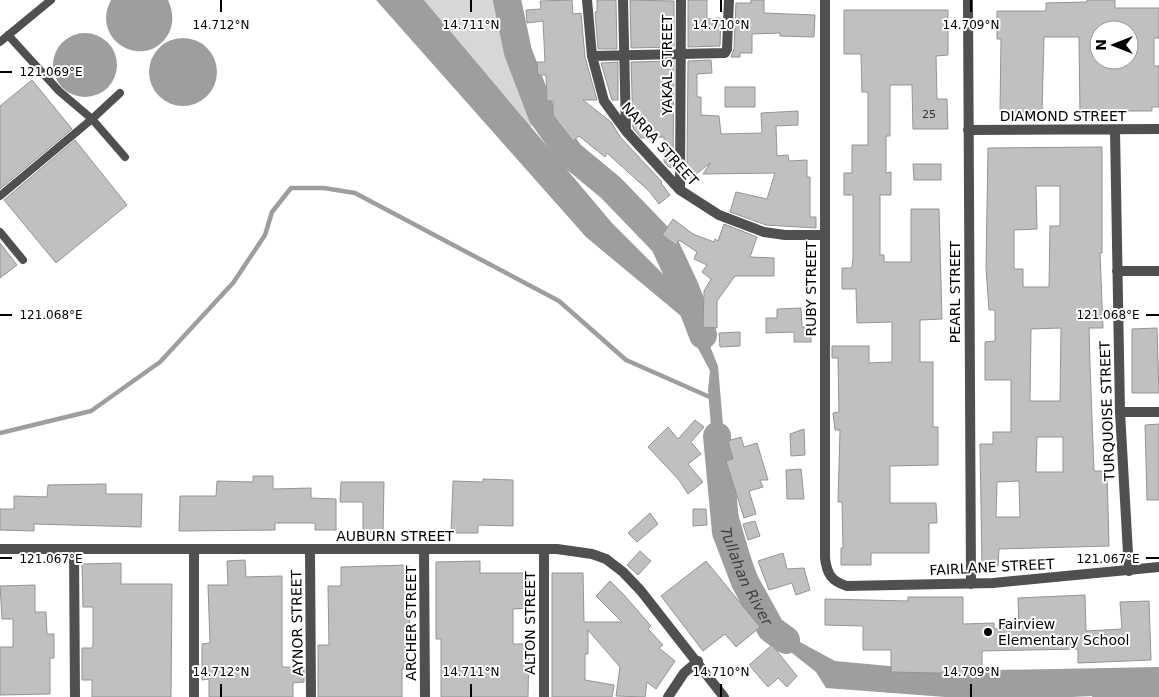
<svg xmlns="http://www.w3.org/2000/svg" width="1159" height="697" font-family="'DejaVu Sans',sans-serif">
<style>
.green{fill:#d7d7d7}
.water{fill:#9e9e9e}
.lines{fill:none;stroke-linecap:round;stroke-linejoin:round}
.stream{stroke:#9e9e9e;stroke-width:4.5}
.river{stroke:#9e9e9e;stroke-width:28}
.building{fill:#c0c0c0;stroke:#949494;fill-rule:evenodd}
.service{stroke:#505050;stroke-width:8}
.minor{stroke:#505050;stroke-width:10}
.tertiary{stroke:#505050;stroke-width:10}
.ticks{fill:none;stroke:#000;stroke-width:2}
.poi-dot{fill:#000;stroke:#fff;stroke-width:2}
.labels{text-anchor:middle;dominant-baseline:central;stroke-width:4;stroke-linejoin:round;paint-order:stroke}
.number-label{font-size:11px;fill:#303030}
.street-label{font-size:14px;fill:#000;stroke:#fff}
.poi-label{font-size:14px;fill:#000;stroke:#fff;text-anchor:start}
.water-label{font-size:15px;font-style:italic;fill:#3f3f3f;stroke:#fff}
.ticks-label{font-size:12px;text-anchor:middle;fill:#000;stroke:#fff;stroke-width:4;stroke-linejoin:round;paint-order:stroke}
</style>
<rect width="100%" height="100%" fill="#fff"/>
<path class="green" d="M424 0H515L542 87 531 127Z"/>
<path class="water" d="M111 0H168C173 11 174 22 169 33 147 73 89 41 111 0Z
M376 0H424L612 223 693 304 718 366 724 437 721 456 756 575 776 629 835 661 943 671 1159 667V693L1072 697H945L826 688 816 672 768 634 712 438 708 390 710 371 681 316 586 237Z
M53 65a32 32 0 1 1 64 0a32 32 0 1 1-64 0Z
M149 72a34 34 0 1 1 68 0a34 34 0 1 1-68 0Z"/>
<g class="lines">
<path class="stream" d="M0 433 91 411 160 362 233 283 265 235 272 212 291 188H324L355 193 559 301 626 360 712 398"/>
<g class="river">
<path d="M507 0 518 52 542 115 570 154 611 188 664 243 685 288 703 335"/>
<path id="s1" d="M717 436 726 532 745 582 771 629 786 640"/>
<path d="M1105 691 1159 694"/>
</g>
</g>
<path class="building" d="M572 0 573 14 581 13 585 57 597 100H583L611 122 621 138 662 182 661 183 670 195 659 204 649 191 607 153 605 157 579 136 573 141 553 115V101H547L546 75H538L537 62H545L543 21 527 23 526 10 541 9 540 1Z
M597 0H616L617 49H598L595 12H597Z
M630 0 674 1V47L631 48Z
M688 0H707V19L721 18 720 46 688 47Z
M751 0H764V13L815 15 814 37 780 36V33L752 34V53H740V57H731L734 49 736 3H751Z
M1087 0H1115V8H1159V38H1154V66H1159V107H1152V111H1115V117H1080L1079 37H1044L1042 112H1000L1001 39H997V11H1046V3L1087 2ZM1099 30H1129V60H1099Z
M844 10H948V55L936 56 937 99H947L948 129H913L912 85H890V136H886V173L891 172V195H880V255H884V262H911V209H939L942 319 920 320V362H933V427H938V465L890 466V503H936L937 523H929V553H871V565H841V548H843L842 502H838L840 430H835L833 413 839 412 838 358H832V346H869V363L892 362V322L857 323 856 289H842V268H852L853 257V195H844V173H852V145H868V92H862L861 54H844Z
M711 60 712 73 697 74V97H701V115L719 116 721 134 762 133 761 113 798 111V125L776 126 777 156 788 155 789 161 807 160V177H810V217H816V228L766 225 730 212 736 192 767 199 775 173 703 174 710 163 690 179V168H687L688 61Z
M674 61 673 168 669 167 664 162V137L641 138 633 128 631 62Z
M618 62V100H612L601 63Z
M32 80 72 129 0 189V106Z
M725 87H755V107H725Z
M75 140 127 205 56 263 4 200Z
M1102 147V253H1100L1103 328H1089L1090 366 1094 471H1107L1109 546 999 549 998 566H982L980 444H993V432H1011V380H985V342L995 341V310H989L986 268 988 148ZM1036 186H1060V226H1050L1049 287H1023V269H1014V230L1037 229ZM1061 328 1060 401H1030L1031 329ZM1037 437H1063V472H1036ZM1019 481 1020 517H996L997 482Z
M913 164H941V180H914Z
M673 219 693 234 714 242 715 239 718 241 724 224 757 237 750 257 774 258V276H735L717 301V328L703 327 704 291 711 279 702 272 707 265 694 259 697 252 679 240 676 245 662 235Z
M0 243 17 265 0 278Z
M801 308 802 327H811V342H794V332L766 333V318H777V309Z
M1157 328 1159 393H1132V329Z
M740 332V346L720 347 719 333Z
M695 420 704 427 691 442 701 454 688 464 703 482 688 494 679 480 648 447 668 427 678 439Z
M1159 424V500H1147L1145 425Z
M804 429 805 455 791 456 790 434Z
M741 437 744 447 757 443 768 480H760L763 487 749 491 756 514 744 518 726 461 733 459 728 441Z
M801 469 804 499H787L786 470Z
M253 476H273V489L311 488V498L336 499V530H315V523H275V530L179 531 180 496H216L217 481 253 482Z
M483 479 513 480V526L478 525V533H451L453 481 483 482Z
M341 482H384L383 533H363V502H340Z
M106 484V494H142L141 527 34 524V531L0 530V509H14V496L47 497 48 485Z
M693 509H706L707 525 693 526Z
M650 513 658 524 637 542 628 533Z
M755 521 760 536 748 540 743 524Z
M640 551 651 561 638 575 627 565Z
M783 553 787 569 804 568 810 590 796 595 792 583 769 590 758 561Z
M245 560 246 577 282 576V667H304V682L293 683V697H209V679L202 680V644L210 643 208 585H228L227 561Z
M480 561V573H529V608L513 609V644H529L528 697H441V639H436V562Z
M706 561 760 627 736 647 725 634 703 651 661 596Z
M121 563V584H172L171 697H92V680H82V648H92L93 645V607H83L82 564Z
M409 565 410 641H405L406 669H402V697H318V645H329L328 586H341V567Z
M552 573H583L584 622H622L596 596 610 581 624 595 651 626 648 629 663 645 659 648 675 661 656 689 647 682 645 697 616 696 620 667 588 630V654H585V680L614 685 612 697H552Z
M35 585V612H46L47 634H54V658H50V694L0 695V647H13V619H2L0 586Z
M1085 595 1086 631 1122 629 1120 602 1149 601 1151 660 1078 663V649L982 651V674L891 672V650H863V626L825 625V599L908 601V597H963V624L994 623V629L1019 628 1018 598Z
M772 645 797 676 787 687 778 678 768 687 749 665Z"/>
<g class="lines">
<path class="service" d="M0 42 51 0
M120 93 92 119 125 157
M0 196 92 119 59 91 8 35
M0 232 23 260"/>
<path class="minor" d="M587 0 592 56 604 101 626 131 680 190 719 215 764 232 785 235H824
M623 0 626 131
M968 0 971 584
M592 56 725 53 727 49 729 0
M968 130 1159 129
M1115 130 1120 412 1129 571
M680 190 681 0
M1117 271H1159
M1120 412H1159
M0 549H557L592 554 606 559 623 572 641 591 724 697
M74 549 75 697
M424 549 425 697
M544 549V697
M194 550V697
M310 550 311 697
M668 697 684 673 698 661"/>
<path class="tertiary" d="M825 0V558C827 574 831 581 847 586L993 583 1159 567"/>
</g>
<path class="ticks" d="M221 0V12M471 0V12M721 0V12M971 0V12M0 72H12M0 315H12M1146 315H1159M0 558H12M1146 558H1159M221 684V697M471 684V697M721 684V697M971 684V697"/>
<circle class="poi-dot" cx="988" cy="632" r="5"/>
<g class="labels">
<g class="number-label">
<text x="929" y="114">25</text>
</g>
<g class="street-label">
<text transform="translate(667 65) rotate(-90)">YAKAL STREET</text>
<text x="1063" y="116">DIAMOND STREET</text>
<text transform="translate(660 144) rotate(48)">NARRA STREET</text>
<text transform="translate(811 289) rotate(-90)">RUBY STREET</text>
<text transform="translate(955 292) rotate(-90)">PEARL STREET</text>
<text transform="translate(1107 411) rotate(-92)">TURQUOISE STREET</text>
<text x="395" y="536">AUBURN STREET</text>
<text transform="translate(992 567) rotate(-3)">FAIRLANE STREET</text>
<text transform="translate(297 623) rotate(-91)">AYNOR STREET</text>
<text transform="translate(411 623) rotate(-90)">ARCHER STREET</text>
<text transform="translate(530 623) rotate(-90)">ALTON STREET</text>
</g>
<g class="poi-label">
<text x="998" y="624">Fairview<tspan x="998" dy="16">Elementary School</tspan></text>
</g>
<g class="water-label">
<text stroke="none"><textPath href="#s1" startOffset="145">Tullahan River</textPath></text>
</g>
</g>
<g class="ticks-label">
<text x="221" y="29">14.712°N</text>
<text x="471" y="29">14.711°N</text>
<text x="721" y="29">14.710°N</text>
<text x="971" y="29">14.709°N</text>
<text x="51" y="76">121.069°E</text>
<text x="1108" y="319">121.068°E</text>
<text x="51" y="319">121.068°E</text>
<text x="1108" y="563">121.067°E</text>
<text x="51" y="563">121.067°E</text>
<text x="221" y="676">14.712°N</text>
<text x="471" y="676">14.711°N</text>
<text x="721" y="676">14.710°N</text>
<text x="971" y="676">14.709°N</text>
</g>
<g transform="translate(1114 45) rotate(270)"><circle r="24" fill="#ffffff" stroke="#999999"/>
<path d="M0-4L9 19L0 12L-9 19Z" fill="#000000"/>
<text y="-8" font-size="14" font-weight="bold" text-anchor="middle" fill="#000000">N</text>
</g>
</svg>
